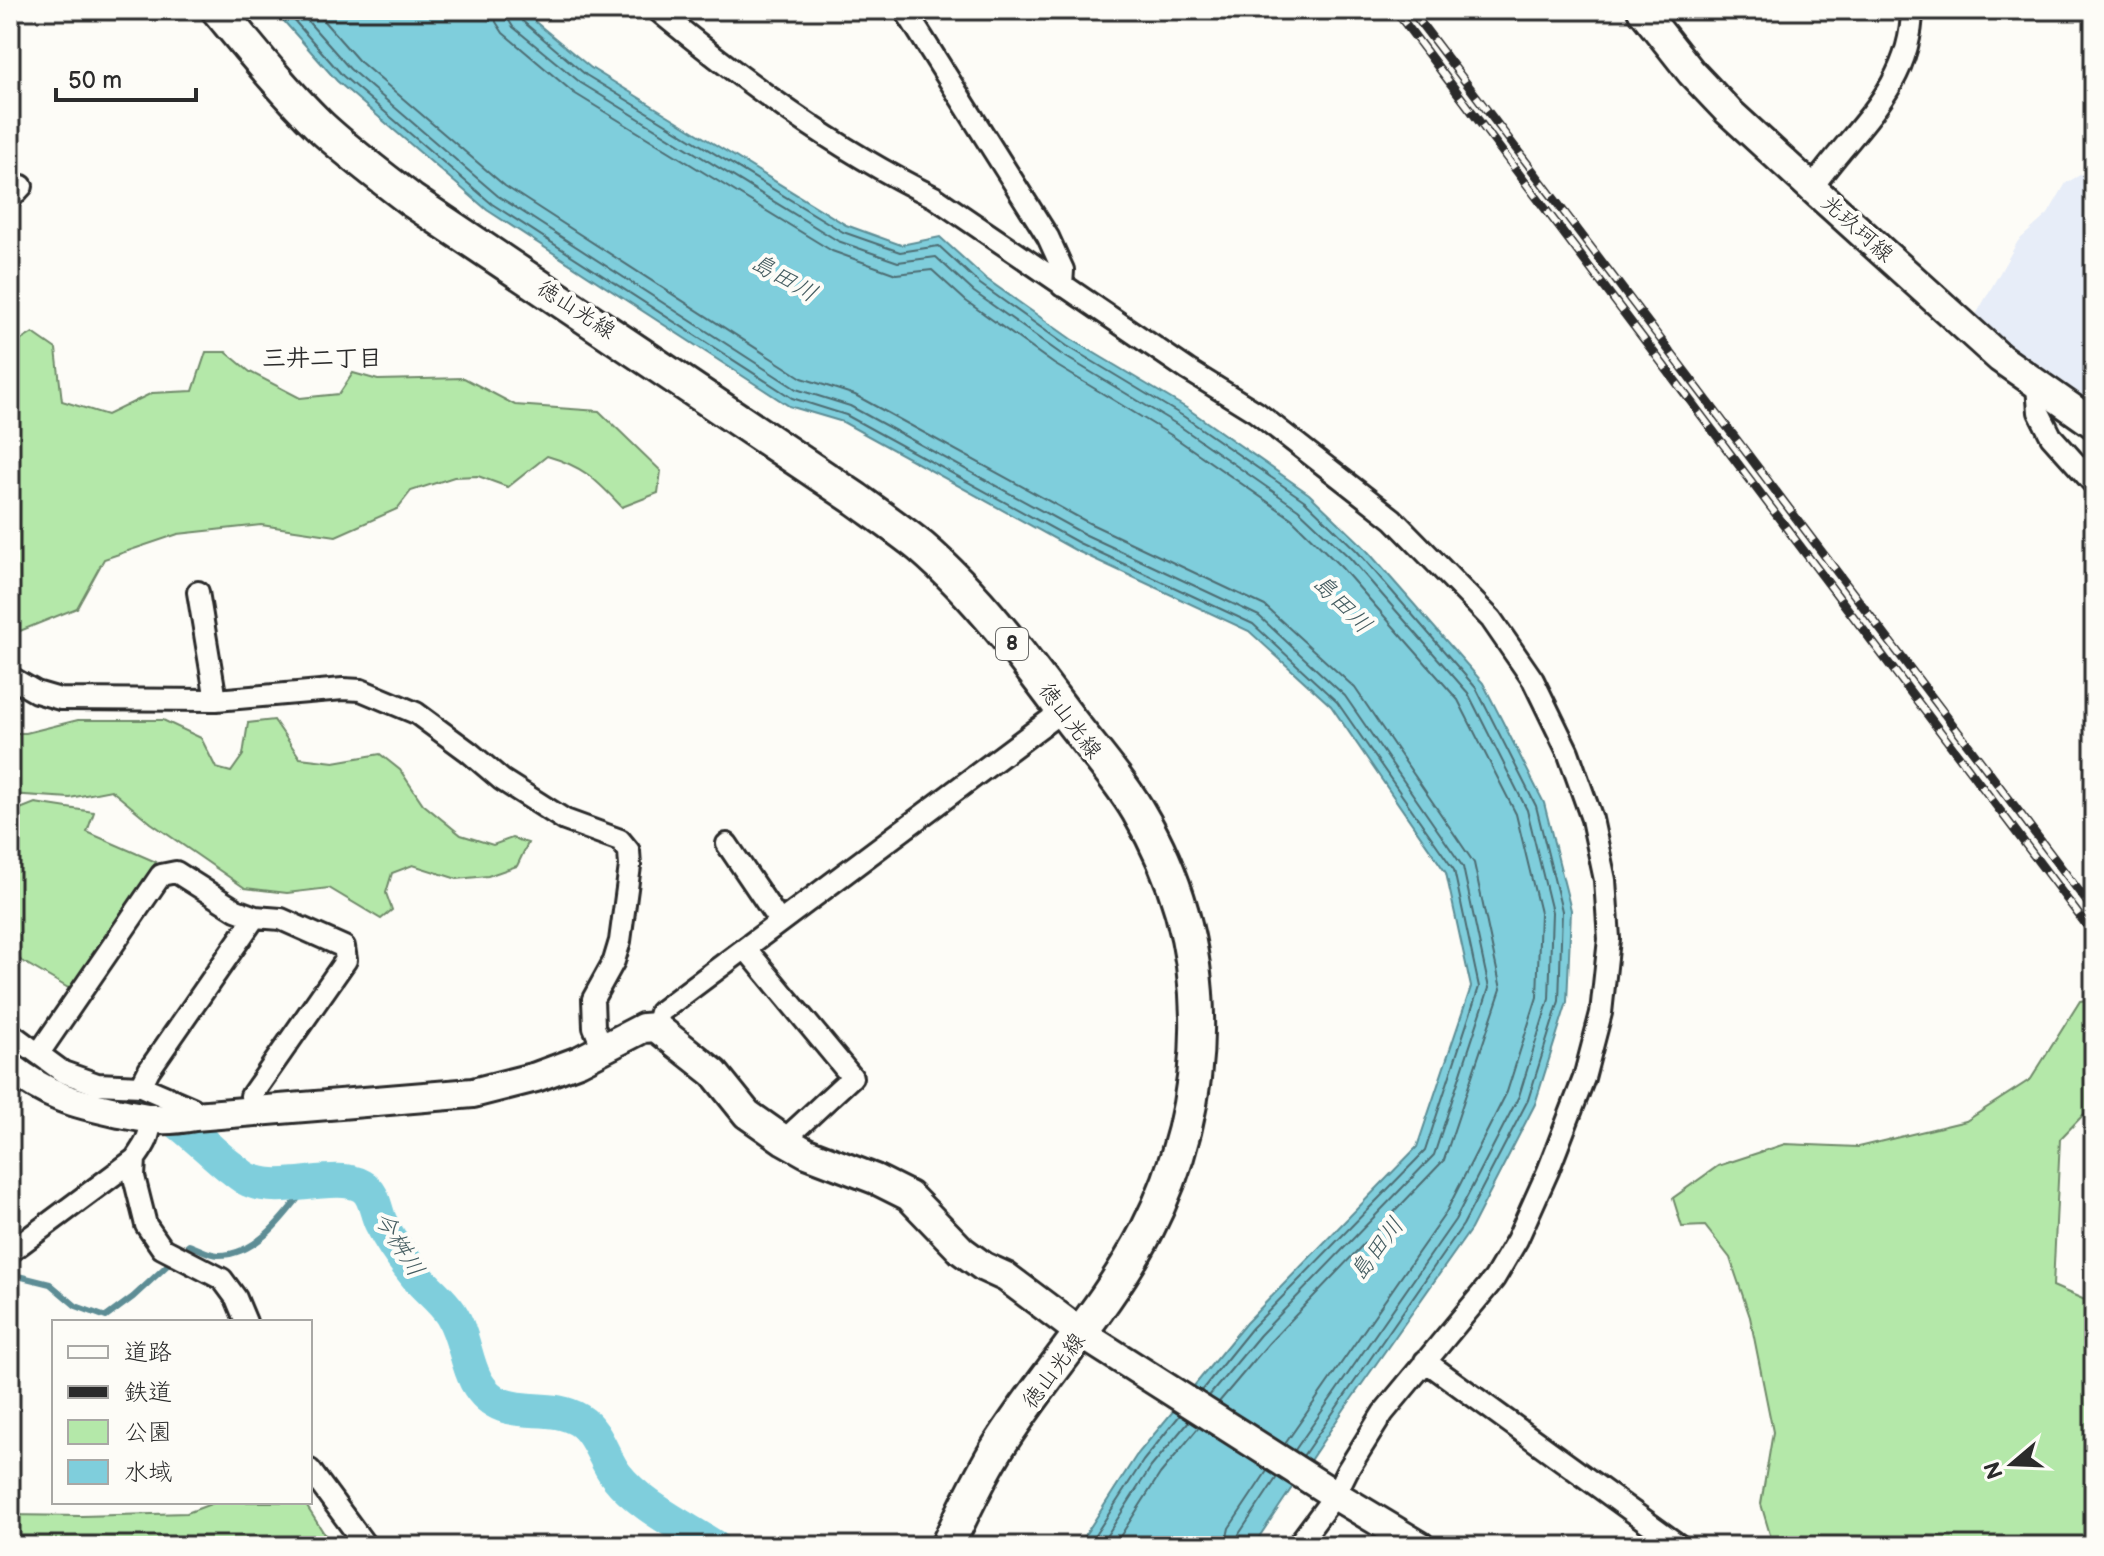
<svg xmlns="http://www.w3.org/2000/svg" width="2104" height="1556" font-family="'Balsamiq Sans','Klee One',sans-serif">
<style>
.built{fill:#e7edf8}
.green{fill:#b4e8a9;stroke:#708a6a;stroke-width:2}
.water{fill:#7fcedc;stroke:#5d8d95;stroke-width:2}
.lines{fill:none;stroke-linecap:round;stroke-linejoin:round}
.shore{stroke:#4d6c72;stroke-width:2}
.stream{stroke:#5d8d95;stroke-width:6}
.river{stroke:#7fcedc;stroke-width:34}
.street-casing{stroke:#2b2b2b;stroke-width:26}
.secondary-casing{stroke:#2b2b2b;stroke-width:34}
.primary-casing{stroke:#2b2b2b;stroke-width:38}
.street{stroke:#fdfcf7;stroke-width:20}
.secondary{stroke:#fdfcf7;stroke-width:28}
.primary{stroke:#fdfcf7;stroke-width:32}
.rail-casing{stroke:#2b2b2b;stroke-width:9}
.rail{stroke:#fdfcf7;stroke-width:6;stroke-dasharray:18;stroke-linecap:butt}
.labels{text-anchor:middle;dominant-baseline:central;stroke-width:8;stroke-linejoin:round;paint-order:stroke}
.shield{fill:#fdfcf7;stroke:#6a6a68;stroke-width:2}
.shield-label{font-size:20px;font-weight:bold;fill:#2b2b2b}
.street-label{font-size:22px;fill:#2b2b2b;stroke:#fdfcf7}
.water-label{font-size:24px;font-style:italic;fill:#445c60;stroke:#fdfcf7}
.neighbourhood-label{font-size:24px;font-weight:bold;fill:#2b2b2b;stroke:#fdfcf7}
</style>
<rect width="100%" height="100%" fill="#fdfcf7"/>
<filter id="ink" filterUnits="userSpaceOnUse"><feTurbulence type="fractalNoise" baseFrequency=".0125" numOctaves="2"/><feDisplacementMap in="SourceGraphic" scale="16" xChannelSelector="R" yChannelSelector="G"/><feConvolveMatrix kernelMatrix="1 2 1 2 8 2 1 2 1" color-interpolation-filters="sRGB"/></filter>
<g filter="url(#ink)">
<path class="built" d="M2094 167V407L2034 368 1973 320 2018 241 2048 214 2066 183Z"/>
<path class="green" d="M33 333 56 349 62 401 107 415 152 393 193 391 206 352H226L250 372 300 398 339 394 353 373 378 380 464 378 515 405 599 411 661 471 658 493 622 507C596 480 585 467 547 456L508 487 478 476 454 477 411 491 397 509 336 536 261 525 178 534 104 559 77 608 10 635V347Z
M78 720H163L201 738 216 768 231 772 243 755 248 723 274 720 300 758 334 762 380 754 400 770 423 804 461 835 493 845 512 838 528 843 517 866 488 876 457 879 413 865 392 873 386 893 392 910 381 919 329 888 287 893 245 888 151 823 111 790 70 798 10 794V733H26Z
M35 803 94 812 87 832 156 862 70 989 10 954V813Z
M2094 999V1110L2086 1112 2060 1139 2053 1286 2094 1304V1546H1781L1771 1538 1761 1504 1773 1432 1750 1317 1730 1258 1705 1226 1682 1227 1673 1198 1718 1166 1785 1144 1858 1147 1966 1121 2031 1079 2080 1001Z
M216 1502H304L332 1546H10V1515L82 1516 187 1513Z"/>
<path class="water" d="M274 10H521L591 68 846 225 901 245 940 237 985 278 1071 339 1188 409 1309 494 1363 546 1483 683 1544 803 1571 910 1567 1002 1535 1104 1471 1229 1345 1408 1253 1546H1078L1136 1456 1246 1323 1417 1147 1471 987 1446 873 1331 706 1249 631 1075 550 843 422 789 406 487 210 337 81Z"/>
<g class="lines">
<path class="shore" d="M285 10 343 76 492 204 792 398 846 415 1079 543 1253 624 1337 702 1454 870 1479 987 1425 1151 1252 1328 1201 1391
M298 10 350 69 498 196 796 389 850 406 1084 534 1259 616 1345 696 1463 867 1489 988 1434 1155 1260 1335 1209 1396
M314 10 358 60 505 186 802 378 855 395 1089 523 1265 606 1355 688 1474 863 1501 989 1444 1160 1269 1343 1219 1402
M495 10 496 22 503 33 574 93 832 251 896 274 932 270 966 301 1054 364 1171 435 1291 518 1341 567 1458 700 1516 814 1540 913 1537 997 1507 1092 1445 1214 1285 1444
M507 10 508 19 513 27 581 83 838 241 898 262 936 257 974 292 1061 354 1178 425 1298 509 1350 558 1468 693 1527 810 1552 912 1549 999 1519 1096 1455 1220 1295 1450
M517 10 520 19 586 75 843 232 900 252 939 246 980 284 1067 346 1183 416 1305 501 1357 551 1476 688 1536 806 1562 911 1559 1001 1528 1100 1463 1225 1303 1456
M1088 1546 1143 1461 1180 1415
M1100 1546 1151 1467 1189 1421
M1114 1546 1160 1474 1199 1427
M1225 1546 1229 1528 1267 1471
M1237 1546 1239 1534 1277 1477"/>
<path class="stream" d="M181 1252 189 1245C198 1248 209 1255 219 1255 259 1255 287 1212 309 1184
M10 1274 50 1284 76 1306 106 1317 133 1297 173 1260"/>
<path class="river" d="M10 1050C33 1069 64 1090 94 1097 114 1101 134 1097 153 1106 182 1121 204 1146 229 1166 235 1170 242 1177 249 1180 283 1195 335 1171 362 1186 375 1193 375 1211 381 1223 390 1241 405 1262 418 1278 428 1290 442 1300 451 1314 464 1334 465 1360 476 1381 501 1426 546 1399 579 1420 598 1432 603 1458 616 1475 639 1505 681 1525 713 1546"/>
<defs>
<path id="street" d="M657 10C743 81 834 148 934 197L1188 370 1256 412 1393 519 1491 619 1533 680 1568 752 1592 819 1605 880 1609 939 1601 1013 1584 1078 1548 1171 1517 1240 1494 1279 1383 1413 1347 1471 1335 1495 1297 1546
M905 10 1048 237 1063 270 1062 286
M1812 188C1853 129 1911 88 1912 10
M10 199 22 186
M2037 386 2039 412 2051 436 2094 484
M198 592 216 700
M10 677 36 692 60 699 216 700 343 689 361 690 416 713 469 752 502 780 565 820 620 840 629 851 630 866 620 941 614 961 593 999 594 1027 603 1049
M727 844 779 921
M746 949 852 1077 784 1140
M656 1027 660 1012 1063 710
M10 1033 63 1072 97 1084 141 1086 192 1108 195 1116
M39 1053 161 875 176 872 236 910 255 917 281 919 344 947 346 960 251 1096 254 1112
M141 1086 149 1070 255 917
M135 1159 134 1177 146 1225 162 1248 222 1279 236 1298 246 1322
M10 1252 135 1159C144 1146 151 1137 150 1120
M1425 1361 1680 1546
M310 1470 366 1546"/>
<path id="secondary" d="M1642 10 1691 72 1728 111 1812 188 2000 358 2094 424
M10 1067C49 1097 73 1103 120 1113 152 1119 162 1122 195 1116L473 1093 536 1077 579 1061 643 1028 656 1027 714 1073 747 1114 784 1140 807 1153 875 1179 909 1196 962 1251 984 1267 1006 1277 1082 1334 1335 1495 1420 1546"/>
<path id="primary" d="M218 10C251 50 283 90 320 126 349 153 380 176 411 200L856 499C878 515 900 530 921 547 977 595 1023 657 1067 716 1090 747 1118 777 1138 811 1216 942 1215 1097 1146 1232 1105 1311 1042 1376 995 1452 977 1482 962 1514 947 1546"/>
</defs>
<use href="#street" class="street-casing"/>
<use href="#secondary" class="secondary-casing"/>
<use href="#primary" class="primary-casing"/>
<use href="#street" class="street"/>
<use href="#secondary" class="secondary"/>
<use href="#primary" class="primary"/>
<defs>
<path id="rail" d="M1395 10 2094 935
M1411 10 2094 911"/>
</defs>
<use href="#rail" class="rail-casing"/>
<use href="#rail" class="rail"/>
</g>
</g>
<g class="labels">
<rect class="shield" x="996" y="628" width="32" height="32" rx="6"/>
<g class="shield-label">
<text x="1012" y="644">8</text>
</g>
<g class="street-label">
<text transform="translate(1857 229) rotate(42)">光玖珂線</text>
<text transform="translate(576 310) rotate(33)">徳山光線</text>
<text transform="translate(1070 721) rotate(53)">徳山光線</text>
<text transform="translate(1054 1371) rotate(-53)">徳山光線</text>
</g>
<g class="water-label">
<text transform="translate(784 278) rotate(30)">島田川</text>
<text transform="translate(1342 604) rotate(45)">島田川</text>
<text transform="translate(399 1244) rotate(58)">今桝川</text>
<text transform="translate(1377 1249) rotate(-53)">島田川</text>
</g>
<g class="neighbourhood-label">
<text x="322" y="358">三井二丁目</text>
</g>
</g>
<rect width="2104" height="1556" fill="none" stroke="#fdfcf7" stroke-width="40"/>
<rect x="20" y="20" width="2064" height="1516" fill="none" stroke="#2b2b2b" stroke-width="3" filter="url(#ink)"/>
<rect x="52" y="1320" width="260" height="184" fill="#fdfcf7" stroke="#a9a8a5" stroke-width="2"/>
<rect x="68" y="1346" width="40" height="12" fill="#fdfcf7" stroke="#a9a8a5" stroke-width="2"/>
<text x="124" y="1360" font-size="24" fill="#2b2b2b">道路</text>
<rect x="68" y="1386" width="40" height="12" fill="#2b2b2b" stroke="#a9a8a5" stroke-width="2"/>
<text x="124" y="1400" font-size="24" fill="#2b2b2b">鉄道</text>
<rect x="68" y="1420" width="40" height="24" fill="#b4e8a9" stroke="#a9a8a5" stroke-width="2"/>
<text x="124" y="1440" font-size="24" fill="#2b2b2b">公園</text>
<rect x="68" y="1460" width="40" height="24" fill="#7fcedc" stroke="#a9a8a5" stroke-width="2"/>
<text x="124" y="1480" font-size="24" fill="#2b2b2b">水域</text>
<g transform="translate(2012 1464) rotate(251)" stroke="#fdfcf7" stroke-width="6" paint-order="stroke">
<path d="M0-6L14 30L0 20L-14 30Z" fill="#2b2b2b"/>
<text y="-12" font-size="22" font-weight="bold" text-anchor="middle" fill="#2b2b2b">N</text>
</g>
<path d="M56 88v12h140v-12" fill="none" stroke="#2b2b2b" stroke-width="4"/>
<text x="68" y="88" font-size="24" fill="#2b2b2b" stroke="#fdfcf7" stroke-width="6" paint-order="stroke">50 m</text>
</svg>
